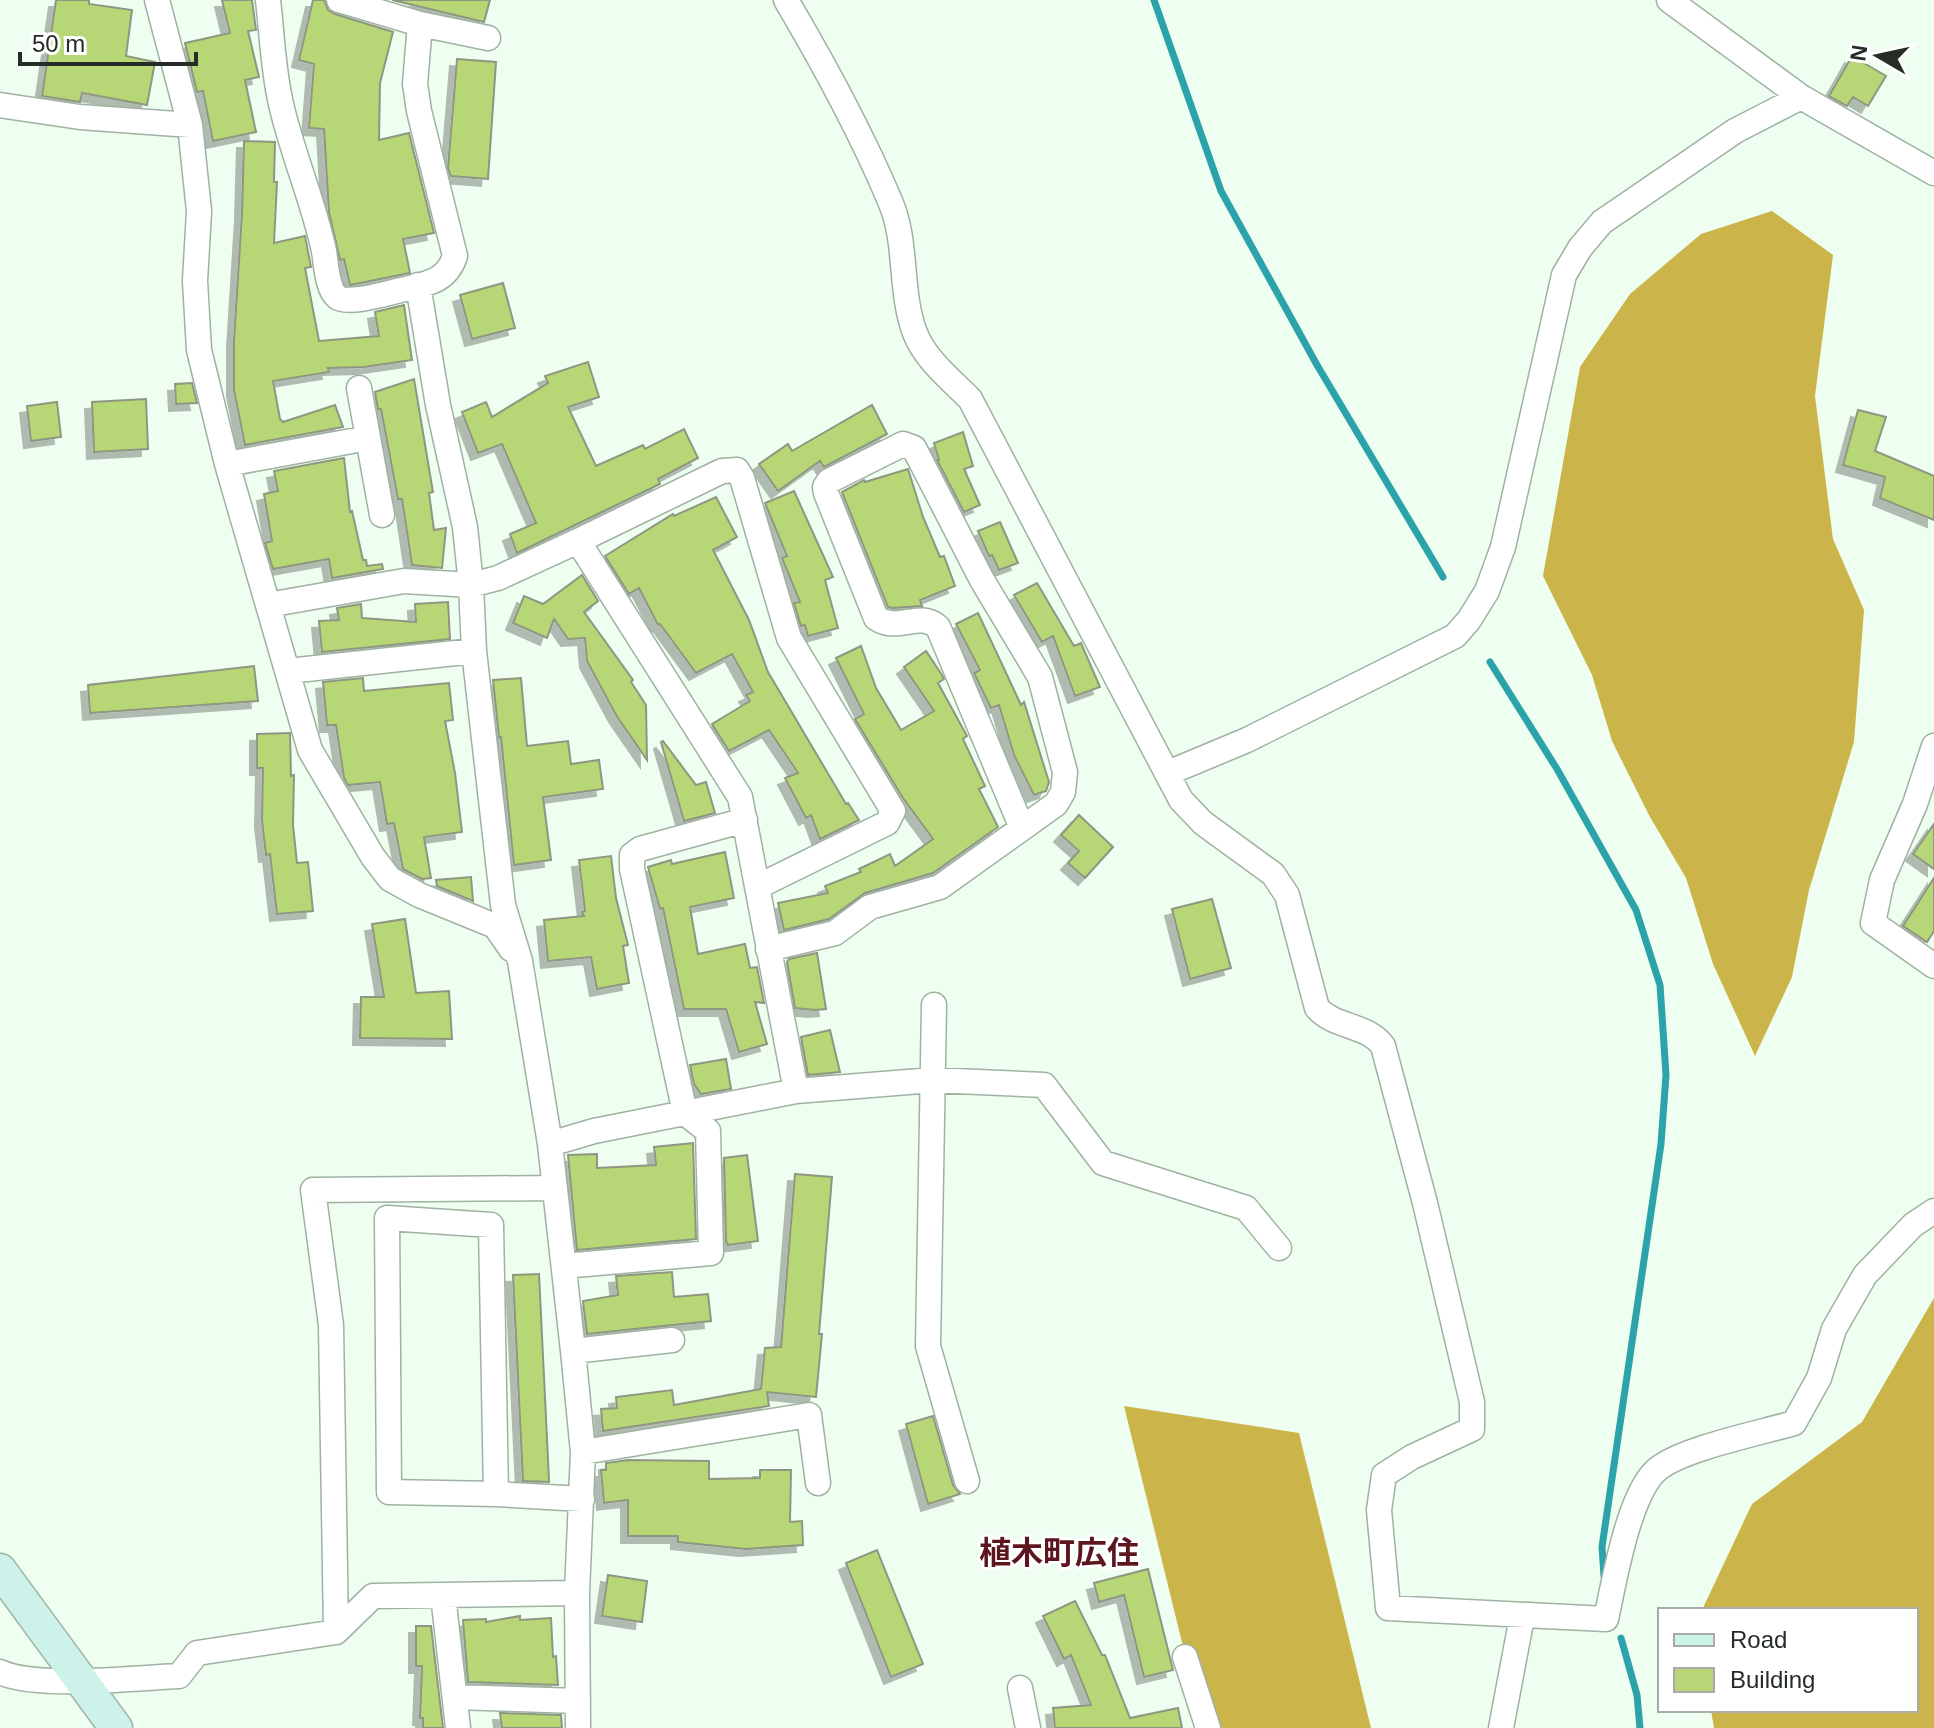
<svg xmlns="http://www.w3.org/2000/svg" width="1934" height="1728" font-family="Helvetica,'Noto Sans JP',sans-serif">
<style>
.forest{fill:#cbb54a}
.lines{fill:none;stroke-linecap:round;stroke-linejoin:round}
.stream{stroke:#2ca3aa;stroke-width:7}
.building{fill:#b7d675;stroke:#8f9681;stroke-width:2;filter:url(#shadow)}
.street-casing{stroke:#9fb2a2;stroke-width:27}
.secondary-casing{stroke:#9fb2a2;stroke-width:35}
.street{stroke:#fff;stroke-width:24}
.secondary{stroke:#ccf2e9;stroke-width:32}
.labels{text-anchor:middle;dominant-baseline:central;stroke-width:6;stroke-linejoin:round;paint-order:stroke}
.quarter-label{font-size:32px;font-weight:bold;fill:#5c161e;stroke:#fff}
</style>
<defs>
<filter id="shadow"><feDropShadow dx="-7" dy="7" stdDeviation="0" flood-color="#0004"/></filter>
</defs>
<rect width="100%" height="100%" fill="#eefef0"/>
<path class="forest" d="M1772 211 1833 255 1815 396 1833 539 1864 610 1854 742 1809 890 1792 977 1755 1056 1713 964 1686 878 1650 817 1612 741 1592 675 1543 576 1580 367 1630 294 1701 234Z
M1934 1298V1728H1714L1711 1710H1916V1610H1702L1752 1504 1862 1422Z
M1124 1406 1299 1433 1371 1728H1203Z"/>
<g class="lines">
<path class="stream" d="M1154 0 1221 191 1317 365 1443 577
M1490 662 1557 769 1636 910 1660 985 1666 1075 1661 1144 1602 1547 1604 1576
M1621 1638 1637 1695 1640 1728"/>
</g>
<path class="building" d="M56 0H89V4L132 10 126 56 155 62 147 105 82 93 80 102 42 96Z
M222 0H252L256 30 248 31 259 77 245 80 256 132 213 141 203 91 197 92 185 43 230 33Z
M313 0H324L328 10 335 14 393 32 380 83 379 140 409 133 434 233 403 239 410 273 350 285 344 259 340 260 329 212 324 129 309 128 314 64 299 60Z
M392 0H490L484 22Z
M1852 56 1886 76 1868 106 1853 97 1847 106 1829 96Z
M457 59 496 62 488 179 451 176 448 168Z
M244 141 275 142 274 182H277L274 243 305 236 311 267 305 268 319 341 379 336 375 312 404 305 412 360 364 367 328 368 329 372 273 381 280 419 283 422 335 405 343 427 245 445 234 390V341L242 213Z
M503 283 515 328 472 339 460 295Z
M588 362 599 397 568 407 596 466 643 445 645 449 684 429 698 458 658 479 660 484 517 553 510 534 536 523 502 444 478 453 462 412 486 402 492 417 548 383 545 376Z
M414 379 433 492 429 493 434 530 446 528 442 568 412 565 402 499H398L381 409H378L375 392Z
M192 383 197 403 176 404 175 384Z
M146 399 148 449 94 452 92 402Z
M57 402 61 437 31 441 27 406Z
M872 405 887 434 824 467 820 461 778 491 759 464 788 444 792 451Z
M1858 410 1886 417 1875 451 1934 476V520L1880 498 1885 477 1843 465Z
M963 432 973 466 964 469 980 505 964 512 937 460H939L934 443Z
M344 458 350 512 352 511 363 560H366L367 566 382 564 383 569 332 578 329 559 273 569 265 543 272 541 264 494 278 491 274 471Z
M908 469 923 517 940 557 944 556 955 586 920 600 922 606 893 608 888 607 842 492 864 480 865 482Z
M794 491 833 577 825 580 838 628 808 636 805 625 801 626 794 603 800 602 782 558 787 556 765 503Z
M716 497 737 537 713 550 749 620 768 672 846 804 848 803 859 820 820 839 811 815 806 818 785 778 798 773 769 730 729 751 712 724 750 701 746 695 753 692 732 654 696 673 660 624 658 625 639 588 629 594 605 556 673 514 674 516Z
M1000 522 1018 563 999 570 992 555 989 556 978 531Z
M582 575 598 601 584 612 633 680 631 682 646 705 647 760 616 715 587 661 585 638 568 639 554 619 547 638 513 623 524 596 543 604Z
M1037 583 1074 646 1081 643 1100 687 1075 696 1053 636 1042 642 1014 595Z
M448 602 450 639 322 652 319 621 339 620 337 608 361 604 362 618 416 622 415 604Z
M978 613 1021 705 1024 702 1049 782 1046 791 1034 795 1014 755 999 705 991 708 974 673 980 670 956 624Z
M861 646 876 688 901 730 934 711 904 667 926 651 942 675 944 679 938 683 967 736 963 739 985 786 979 789 998 827 933 873 865 893 829 919 784 930 778 903 828 893 825 886 861 872 859 869 890 854 895 866 933 839 903 798 855 719 864 714 836 658Z
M254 666 258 701 90 713 88 685Z
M363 678 364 691 449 683 453 720 445 721 455 773 462 832 424 837 431 878 422 879 403 869 394 823 387 824 380 782 348 785 344 778 336 725H327L323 682Z
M521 678 527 746 568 741 571 764 599 760 603 789 543 797 551 860 514 865 501 737H499L493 680Z
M290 733 291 776 294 775 293 825 297 863 308 862 313 911 277 914 270 854 266 855 262 820 263 768H257V734Z
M663 741 696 785 706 782 715 813 684 821 661 742Z
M1079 815 1113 847 1085 878 1068 863 1079 851 1061 835Z
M1934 824V869L1913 854Z
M725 852 734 898 690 907 698 954 745 944 750 968 757 967 764 1003 755 1002 767 1044 739 1052 726 1009H684L663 908 660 909 648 867 671 860 672 864Z
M611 856 616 898 628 945 623 946 629 983 597 989 591 957 548 961 544 920 584 916 582 912 585 911 579 860Z
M471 877 473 901 437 886 436 880Z
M1934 878V931L1927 942 1903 926Z
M1212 899 1231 968 1190 979 1172 909Z
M405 919 416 993 449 991 452 1039 360 1038 361 997H384L372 924Z
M817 953 826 1009 815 1010 795 1008 787 962 789 959Z
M830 1030 840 1072 808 1075 801 1037Z
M726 1059 731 1089 701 1094 694 1084 690 1065Z
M693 1143 696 1239 577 1250 568 1155 597 1154V1168L656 1165 654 1147Z
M747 1155 758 1241 728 1245 726 1241 724 1158Z
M795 1174 832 1177 819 1334H822L816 1397 767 1392 769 1406 603 1431 601 1409 617 1408 616 1397 672 1390 674 1405 761 1389 765 1348 781 1347Z
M672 1272 674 1297 708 1294 711 1321 587 1334 583 1301 618 1295 616 1276Z
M539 1274 548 1459 549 1482 523 1481 513 1275Z
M933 1416 953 1485 960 1494 928 1504 906 1424Z
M628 1460 709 1461V1479L760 1478V1470H791L790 1522 802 1521 803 1545 746 1549 678 1542V1536H628V1500L604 1503 601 1470H606V1463Z
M877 1550 923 1664 891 1677 846 1563Z
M1148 1569 1173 1670 1144 1677 1124 1595 1099 1602 1094 1583Z
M608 1575 647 1581 642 1622 602 1616Z
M1075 1601 1102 1655H1105L1130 1718 1178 1708 1182 1728H1055L1053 1708 1091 1705 1071 1655 1064 1659 1043 1616Z
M520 1616V1620L551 1618 553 1657 556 1656 558 1685 468 1682 463 1620 486 1619V1622Z
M416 1626H431L443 1728H423V1718H420L422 1666H416Z
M500 1713 561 1715 562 1728H502Z"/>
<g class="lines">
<defs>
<path id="street" d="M157 0 190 125 199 211 195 281 199 350 227 464 310 750 373 857 390 879 419 895 495 926 511 949
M268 0C272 34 273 70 281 104 292 153 313 200 324 251 326 263 327 289 337 297 346 305 385 294 397 291 423 284 446 284 455 256L419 111 415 84 420 24
M339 0 420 24 488 38
M786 0C825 66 860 130 890 201 908 242 899 291 915 333 925 359 950 379 970 399L1181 800 1203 823 1273 874 1287 895 1317 1008C1335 1028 1367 1024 1383 1046L1425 1203 1472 1402V1429L1412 1457 1384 1475 1379 1510 1388 1608 1606 1619C1614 1583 1629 1490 1659 1468 1685 1448 1760 1433 1794 1423L1819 1378 1834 1329 1865 1275 1913 1225 1934 1211
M1669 0 1801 97 1934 173
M0 105 80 117 190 125
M418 285 438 405 465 527 471 585 474 651 503 905 520 961 550 1144 573 1351 583 1452 577 1593 578 1728
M359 388 382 515
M227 464 368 438
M578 541 722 471 737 470 742 478 789 638 893 811 887 823 757 887
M268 605 404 581 471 585 498 578 578 541 740 797 796 1091 594 1131 550 1144
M288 671 474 651
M1934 746 1915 804 1882 880 1873 923 1934 966
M1168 773 1247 740 1455 636 1469 620 1487 591 1503 547 1564 275 1580 248 1602 222 1735 131 1801 97
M768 949 835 933 870 907 940 887 1056 804 1063 792 1065 772 1040 677 982 580 914 448 903 444 829 481 825 487 826 493 876 618C898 633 919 610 938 627L1022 828
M934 1005 928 1346 967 1481
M796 1091 933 1080 1044 1085 1103 1163 1246 1208 1279 1248
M564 1266 711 1253 708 1131 685 1113 632 869V855L640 849 745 820
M573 1351 672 1340
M583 1452 809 1415 818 1483
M496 1494 389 1492 387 1218 491 1225 496 1494 582 1499
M443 1595 458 1728
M336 1632 331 1325 313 1190 555 1188
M1185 1657 1208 1728
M0 1672C36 1689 136 1678 179 1676L197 1653 336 1632 373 1596 577 1593
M1020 1688 1028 1728
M455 1697 578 1701
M1501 1728 1522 1617"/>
<path id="secondary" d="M0 1570 116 1728"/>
</defs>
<use href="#street" class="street-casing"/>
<use href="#secondary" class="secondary-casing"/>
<use href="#street" class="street"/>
<use href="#secondary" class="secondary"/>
</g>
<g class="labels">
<g class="quarter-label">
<text x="1059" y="1553">植木町広住</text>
</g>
</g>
<rect x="1658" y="1608" width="260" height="104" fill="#ffffff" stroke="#a8aba8" stroke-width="2"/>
<rect x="1674" y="1634" width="40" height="12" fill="#ccf2e9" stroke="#a8aba8" stroke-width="2"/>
<text x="1730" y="1648" font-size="24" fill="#252d26">Road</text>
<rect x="1674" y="1668" width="40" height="24" fill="#b7d675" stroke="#a8aba8" stroke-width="2"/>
<text x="1730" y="1688" font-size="24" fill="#252d26">Building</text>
<g transform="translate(1878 56) rotate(279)" stroke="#ffffff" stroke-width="6" paint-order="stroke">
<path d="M0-6L14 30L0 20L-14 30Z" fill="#252d26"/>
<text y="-12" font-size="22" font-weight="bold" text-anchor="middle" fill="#252d26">N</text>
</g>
<path d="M20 52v12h176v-12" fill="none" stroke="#252d26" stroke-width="4"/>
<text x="32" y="52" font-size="24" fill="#252d26" stroke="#ffffff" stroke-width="6" paint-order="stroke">50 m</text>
</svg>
